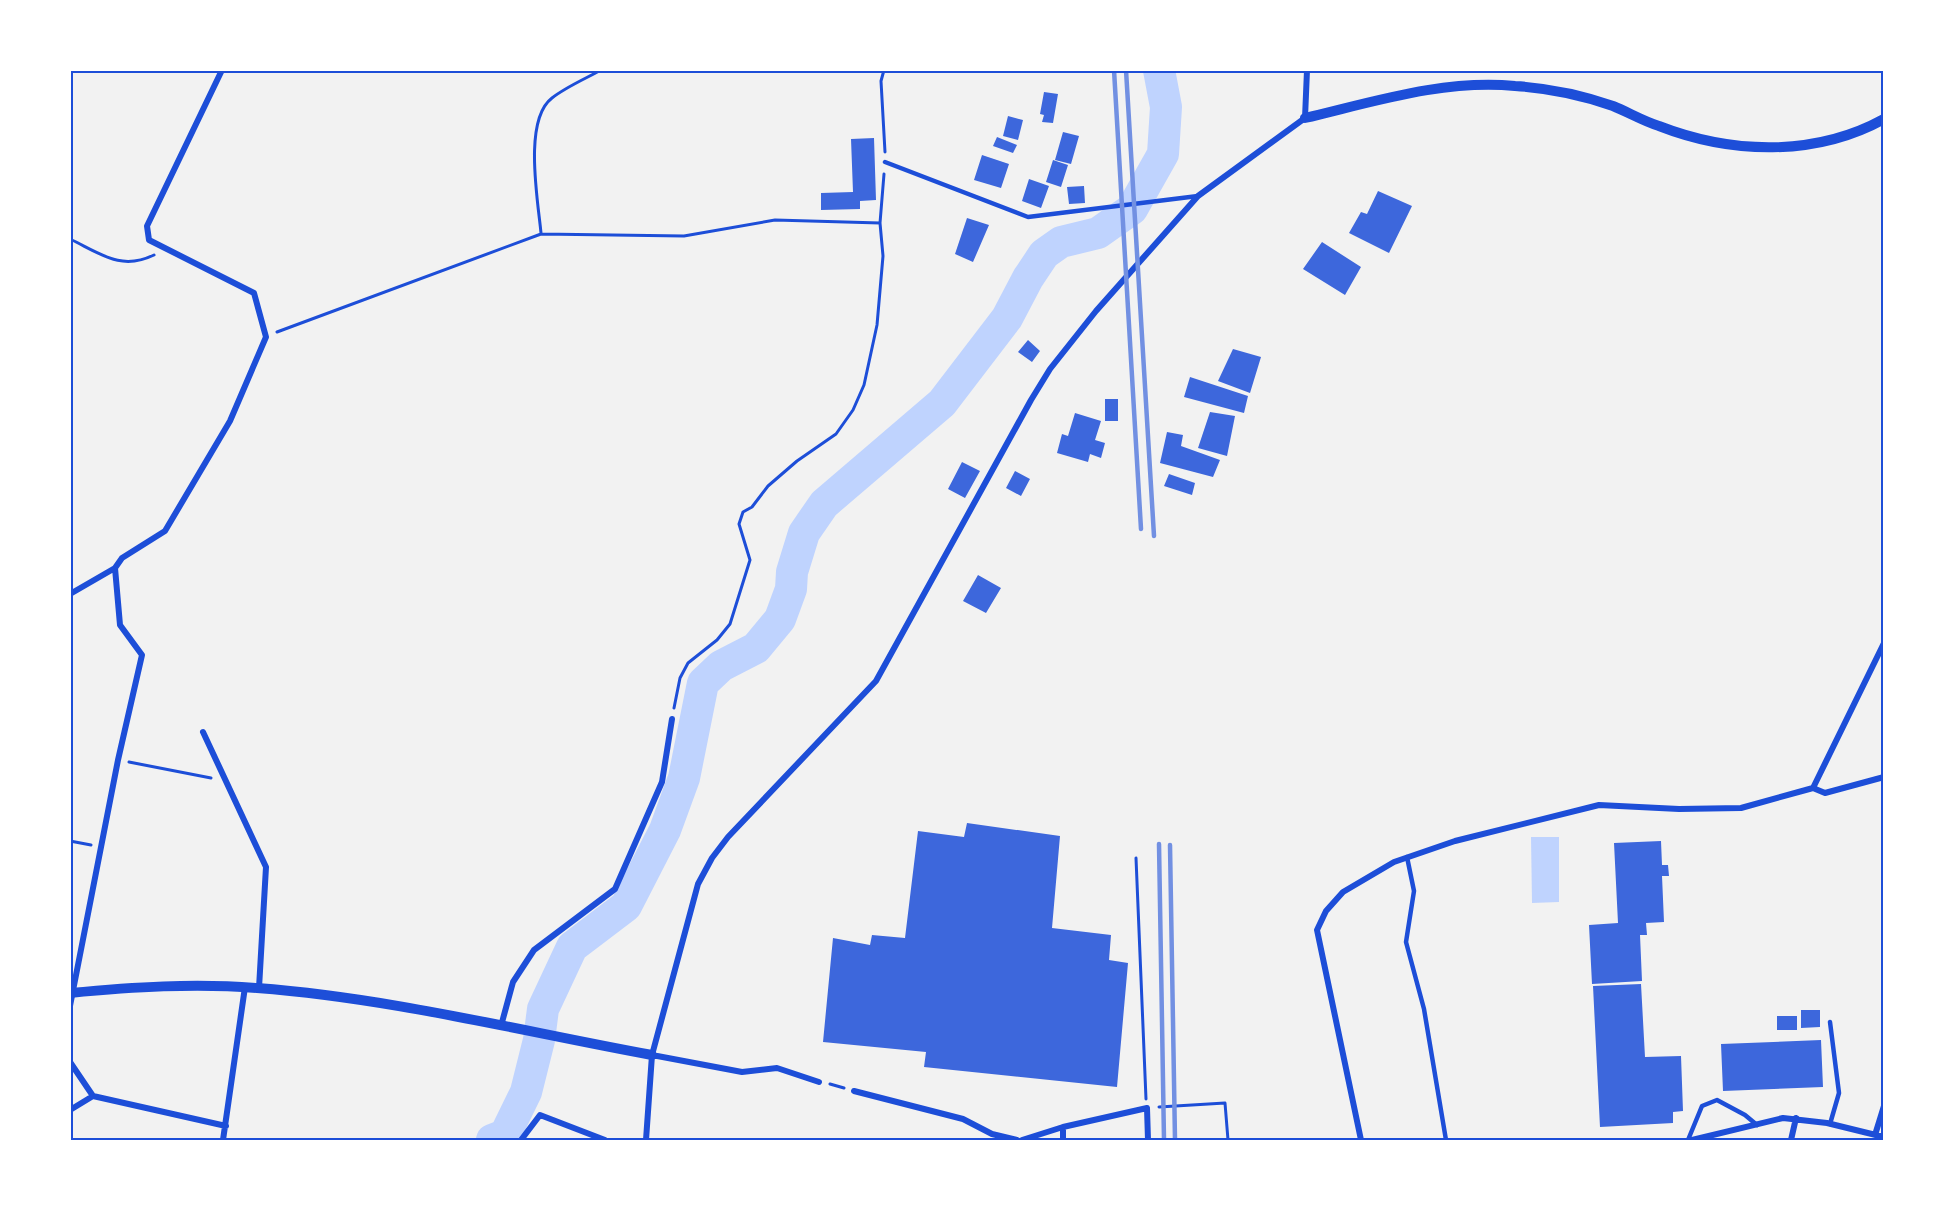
<svg xmlns="http://www.w3.org/2000/svg" width="1954" height="1211" font-family="'Public Sans',sans-serif">
<style>
.water{fill:#bfd3fe}
.lines{fill:none;stroke-linecap:round;stroke-linejoin:round}
.river{stroke:#bfd3fe;stroke-width:32}
.building{fill:#3d67dc}
.path{stroke:#1d4ed8;stroke-width:3}
.service{stroke:#1d4ed8;stroke-width:4.5}
.minor{stroke:#1d4ed8;stroke-width:6}
.tertiary{stroke:#1d4ed8;stroke-width:10}
.rail{stroke:#7290e2;stroke-width:4.5}
.neatline{fill:none;stroke:#1d4ed8;stroke-width:2}
</style>
<rect width="100%" height="100%" fill="#f2f2f2"/>
<path class="water" d="M1531 837H1559V902L1532 903Z"/>
<g class="lines">
<path class="river" d="M492 1140 505 1135 526 1092 539 1040 543 1009 572 947 626 906 665 830 684 778 703 683 721 666 756 648 780 619 791 589 792 572 804 533 824 504 942 403 1007 318 1028 278 1044 254 1061 242 1098 233 1132 209 1163 154 1166 107 1159 70"/>
</g>
<path class="building" d="M1044 92 1058 94 1053 123 1042 122 1044 115 1040 114Z
M1008 116 1023 120 1018 140 1003 136Z
M1063 132 1079 136 1071 164 1055 160Z
M997 137 1017 145 1013 153 993 146Z
M874 138 876 200 860 201V209L821 210V193L853 192 851 139Z
M982 155 1009 164 1001 188 974 180Z
M1053 160 1068 165 1061 187 1046 182Z
M1029 179 1049 186 1041 208 1022 201Z
M1084 186 1085 203 1069 204 1067 187Z
M1378 191 1412 206 1389 253 1349 233 1361 212 1367 214Z
M967 218 989 225 973 262 955 254Z
M1322 242 1361 267 1345 295 1303 269Z
M1028 340 1040 351 1032 362 1018 352Z
M1233 349 1261 357 1250 393 1218 381Z
M1190 377 1248 396 1244 413 1184 397Z
M1105 399H1118V421H1105Z
M1210 412 1235 416 1227 456 1198 448Z
M1075 413 1101 421 1095 440 1105 443 1101 458 1090 454 1088 462 1057 453 1062 434 1068 436Z
M1167 432 1183 435 1181 446 1220 460 1213 477 1160 463Z
M962 462 980 471 965 498 948 489Z
M1015 471 1030 479 1021 496 1006 488Z
M1169 474 1195 483 1192 495 1164 486Z
M978 575 1001 588 986 613 963 601Z
M967 823 1060 836 1052 928 1111 935 1109 960 1128 963 1117 1087 924 1067 926 1052 823 1042 833 938 870 945 872 935 905 938 918 831 964 837Z
M1661 841 1662 865H1668L1669 876H1662L1664 922 1646 923 1647 935H1640L1642 981 1592 984 1589 925 1618 923 1614 843Z
M1641 984 1645 1057 1681 1056 1683 1111 1673 1112V1123L1600 1127 1593 986Z
M1801 1010H1820V1027L1801 1028Z
M1777 1016H1797V1030H1777Z
M1821 1040 1823 1087 1723 1091 1721 1044Z"/>
<g class="lines">
<path class="path" d="M884 70 881 81 885 152
M541 233C538 201 523 120 552 98 566 87 585 79 601 70
M70 239C101 254 121 271 154 255
M277 332 541 234 684 236 775 220 880 223
M674 708 680 678 688 663 717 640 730 624 750 560 739 524 743 512 752 507 768 486 797 461 836 434 853 410 864 385 877 325 883 256 880 223 884 174
M129 762 211 778
M70 841 91 845
M1136 858 1146 1099
M830 1084 844 1088
M1159 1107 1225 1103 1228 1140"/>
<path class="service" d="M885 162 1028 217 1198 196
M1407 857 1414 891 1406 942 1424 1009 1446 1140
M1830 1022 1839 1093 1830 1124
M1688 1140 1702 1106 1717 1100 1745 1115 1757 1125"/>
<path class="minor" d="M70 594 115 568
M1884 643 1813 788 1825 793 1884 777
M203 732 266 867 259 988
M70 1006 118 760 142 655 120 625 115 568 122 558 165 531 230 421 266 337 254 293 149 240 147 226 222 70
M501 1026 513 982 534 950 615 889 662 782 672 719
M652 1055 742 1072 777 1068 819 1082
M70 1062 93 1096 226 1126
M854 1091 963 1119 992 1134 1017 1140
M70 1110 93 1096
M1063 1127V1140
M1875 1135 1884 1106
M223 1140 245 987
M521 1140 540 1115 605 1140
M646 1140 652 1055 698 884 712 858 728 837 876 681 1031 400 1050 369 1096 311 1198 196 1305 118 1307 70
M1022 1140 1063 1127 1147 1108 1148 1140
M1361 1140 1317 930 1326 911 1343 892 1394 862 1455 841 1599 805 1679 809 1741 808 1813 788
M1692 1140 1783 1118 1827 1123 1884 1137
M1791 1140 1796 1118"/>
<path class="tertiary" d="M1305 118C1373 102 1444 79 1515 86 1548 88 1582 95 1613 106 1628 112 1643 121 1659 126 1731 154 1815 157 1884 119
M70 993C133 987 194 983 257 988 390 998 521 1031 652 1055"/>
<path class="rail" d="M1114 70 1141 529
M1126 70 1154 536
M1159 844 1164 1140
M1170 845 1175 1140"/>
</g>
<rect width="1954" height="1211" fill="none" stroke="#ffffff" stroke-width="144"/>
<rect x="72" y="72" width="1810" height="1067" class="neatline"/>
</svg>
